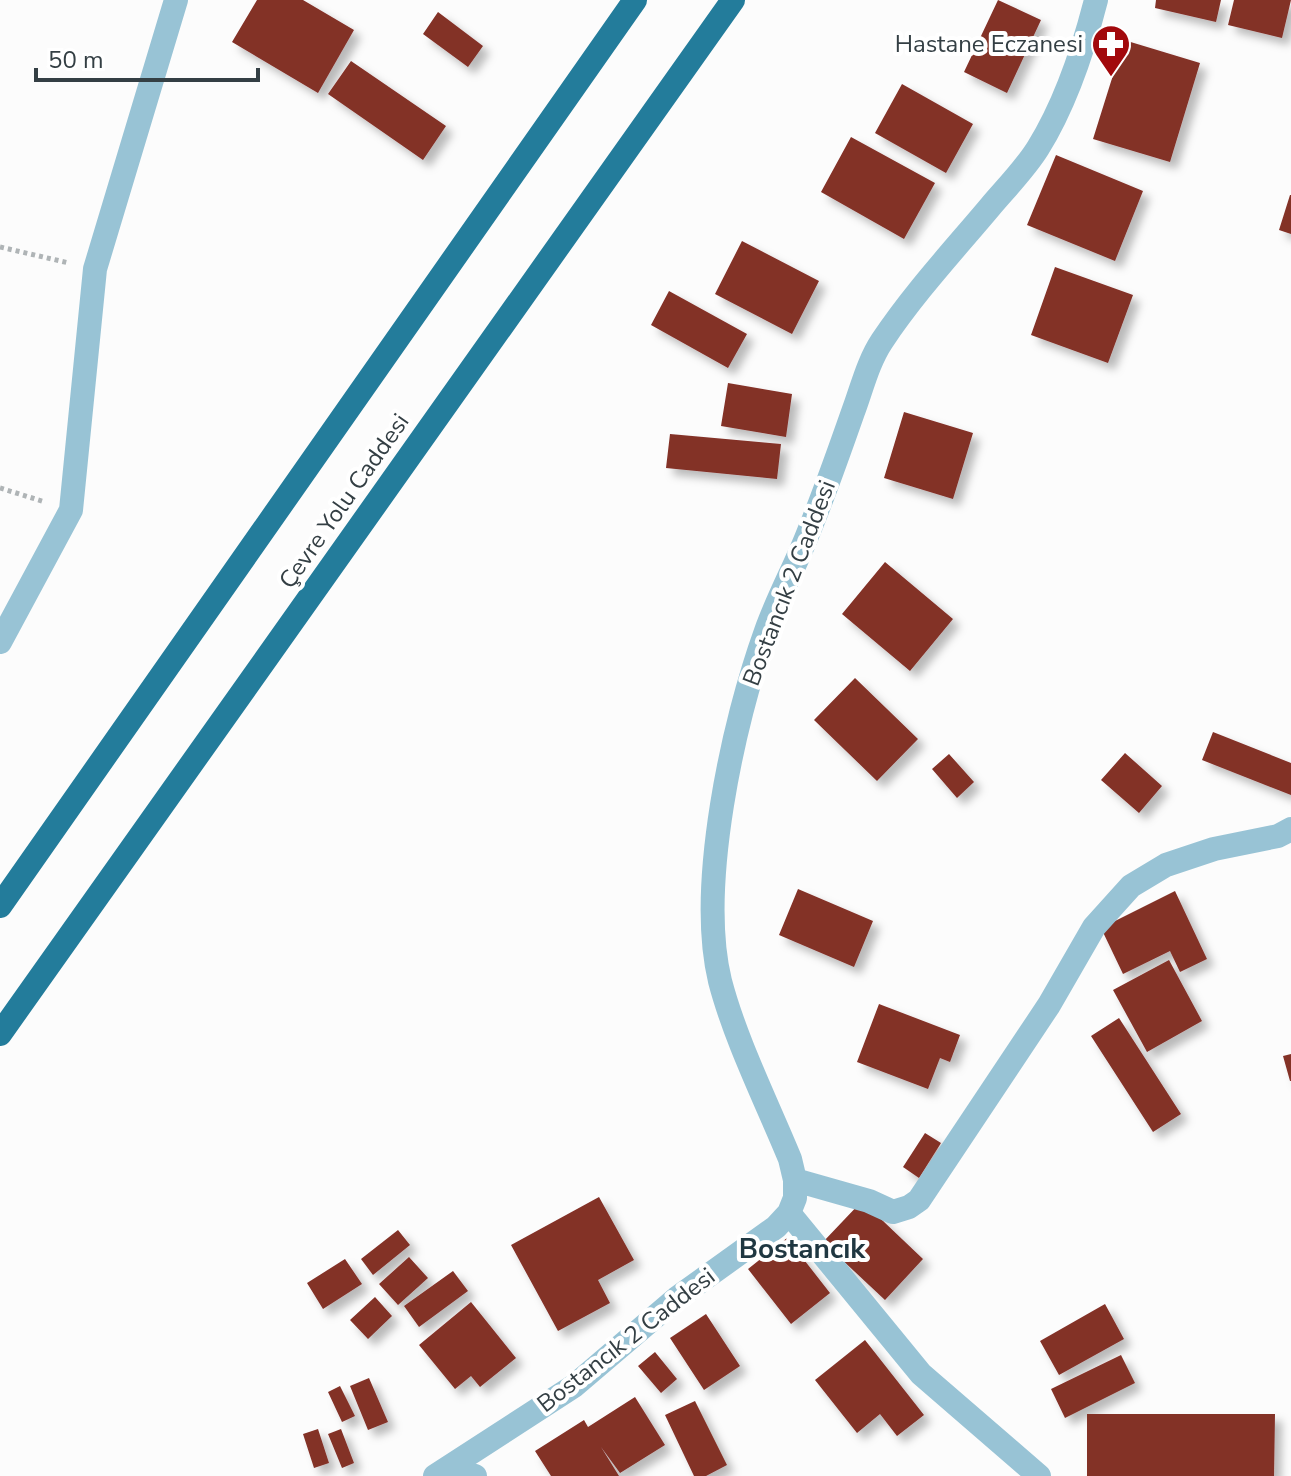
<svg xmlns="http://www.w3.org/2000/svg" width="1291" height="1476" font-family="'Nunito Sans',sans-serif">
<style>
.building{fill:#833028;filter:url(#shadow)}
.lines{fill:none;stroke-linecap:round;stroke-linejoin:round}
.path{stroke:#afb4b6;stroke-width:5;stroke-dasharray:4 4;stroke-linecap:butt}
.minor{stroke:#98c3d5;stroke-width:24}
.highway{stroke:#237c9b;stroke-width:24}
.labels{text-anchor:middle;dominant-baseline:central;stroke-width:8;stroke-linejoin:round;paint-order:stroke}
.poi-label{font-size:24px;fill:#343f44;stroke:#fff;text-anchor:end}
.street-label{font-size:24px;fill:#343f44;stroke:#fff}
.quarter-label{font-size:28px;font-weight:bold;fill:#1f3741;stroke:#fff}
</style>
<defs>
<filter id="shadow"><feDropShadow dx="7" dy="7" stdDeviation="4" flood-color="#0004"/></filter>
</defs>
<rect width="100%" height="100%" fill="#fcfcfc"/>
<path class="building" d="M257 0H303L354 30 318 93 232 42Z
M998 0 1041 20 1007 93 964 72Z
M1156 0H1221L1216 22 1155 8Z
M1234 0H1291L1282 38 1228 25Z
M438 12 483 46 468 67 423 34Z
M1124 40 1200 63 1170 162 1093 139Z
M351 61 446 126 423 160 328 94Z
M902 84 973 124 946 173 875 133Z
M851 137 935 183 904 239 821 192Z
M1056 155 1143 191 1115 261 1027 225Z
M1290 195H1291V234L1279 230Z
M742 241 819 281 792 334 715 294Z
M1055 267 1133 295 1108 363 1031 335Z
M669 291 747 334 728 368 651 325Z
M728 383 792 394 786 437 721 426Z
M904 412 973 433 953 499 884 478Z
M670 434 781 444 777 479 666 468Z
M885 562 953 619 910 671 842 614Z
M855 678 918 739 877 781 814 720Z
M1213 732 1291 763V795L1202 760Z
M1125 753 1162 786 1139 813 1101 780Z
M949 754 974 782 957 798 932 769Z
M798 889 873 921 854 967 779 935Z
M1175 891 1207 959 1180 972 1170 951 1123 974 1101 928Z
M1169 960 1202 1021 1147 1052 1113 990Z
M879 1004 960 1035 950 1062 940 1058 928 1089 857 1062Z
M1119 1018 1181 1114 1153 1132 1091 1036Z
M1291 1054V1081H1290L1283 1056Z
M925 1133 941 1143 919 1178 903 1167Z
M599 1197 634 1260 598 1280 610 1303 558 1331 511 1245Z
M862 1201 923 1259 885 1300 823 1242Z
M398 1230 410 1245 373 1275 361 1259Z
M787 1238 830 1293 791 1324 748 1269Z
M409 1257 428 1278 398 1305 379 1284Z
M345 1259 362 1284 323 1309 307 1283Z
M453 1271 468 1291 419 1327 404 1306Z
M375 1297 392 1316 368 1339 350 1320Z
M471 1302 516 1358 480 1387 471 1376 455 1389 419 1345Z
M1105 1304 1124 1339 1059 1375 1040 1341Z
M706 1314 740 1366 704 1390 670 1338Z
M865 1340 924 1415 897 1436 880 1414 857 1433 815 1380Z
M655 1352 677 1379 661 1393 638 1366Z
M1121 1355 1135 1383 1065 1418 1051 1389Z
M369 1378 388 1422 368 1430 350 1386Z
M340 1386 355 1416 342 1422 328 1392Z
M635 1397 665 1445 620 1473 601 1447 619 1476H551L535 1451 584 1420 588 1427Z
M695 1401 727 1465 706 1476H694L665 1415Z
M1087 1414H1275L1274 1476H1087Z
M318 1429 329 1463 314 1468 303 1434Z
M341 1429 354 1463 342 1468 328 1434Z"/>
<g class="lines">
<path class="path" d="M0 247 69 263
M0 488 45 502"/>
<path class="minor" d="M0 642 71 510 95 269 176 0
M795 1180 869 1201 893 1212 909 1207 919 1200 1049 1005 1094 927 1131 886 1166 865 1214 849 1278 836 1291 829
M789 1213 921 1374 1039 1476
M448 1468 475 1476
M435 1476 574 1386 677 1298 776 1227 789 1213 795 1198V1180L790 1159C767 1103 735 1039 720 981 697 887 733 722 766 631 778 597 796 565 809 531 825 492 839 452 853 412 862 388 868 362 882 341 914 293 953 251 990 207 1006 188 1025 169 1038 148 1066 103 1083 51 1096 0"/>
<path class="highway" d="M0 906 635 0
M0 1034 733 0"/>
</g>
<defs>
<symbol id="pharmacy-pin" viewBox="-11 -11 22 30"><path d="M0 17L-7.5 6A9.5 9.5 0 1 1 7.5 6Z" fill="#a2090c" stroke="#fff"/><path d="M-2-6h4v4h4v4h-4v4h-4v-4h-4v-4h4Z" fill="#fff"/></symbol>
</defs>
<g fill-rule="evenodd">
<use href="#pharmacy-pin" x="1089" y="22" width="44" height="60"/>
</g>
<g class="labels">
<g class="poi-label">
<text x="1083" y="44">Hastane Eczanesi</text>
</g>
<g class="street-label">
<text transform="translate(344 501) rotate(-55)">Çevre Yolu Caddesi</text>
<text transform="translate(789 583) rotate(-69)">Bostancık 2 Caddesi</text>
<text transform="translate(626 1340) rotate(-38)">Bostancık 2 Caddesi</text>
</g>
<g class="quarter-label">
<text x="802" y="1249">Bostancık</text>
</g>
</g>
<path d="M36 68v12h222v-12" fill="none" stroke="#343f44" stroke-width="4"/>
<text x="48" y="68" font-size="24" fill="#343f44" stroke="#ffffff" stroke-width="6" paint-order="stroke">50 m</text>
</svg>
